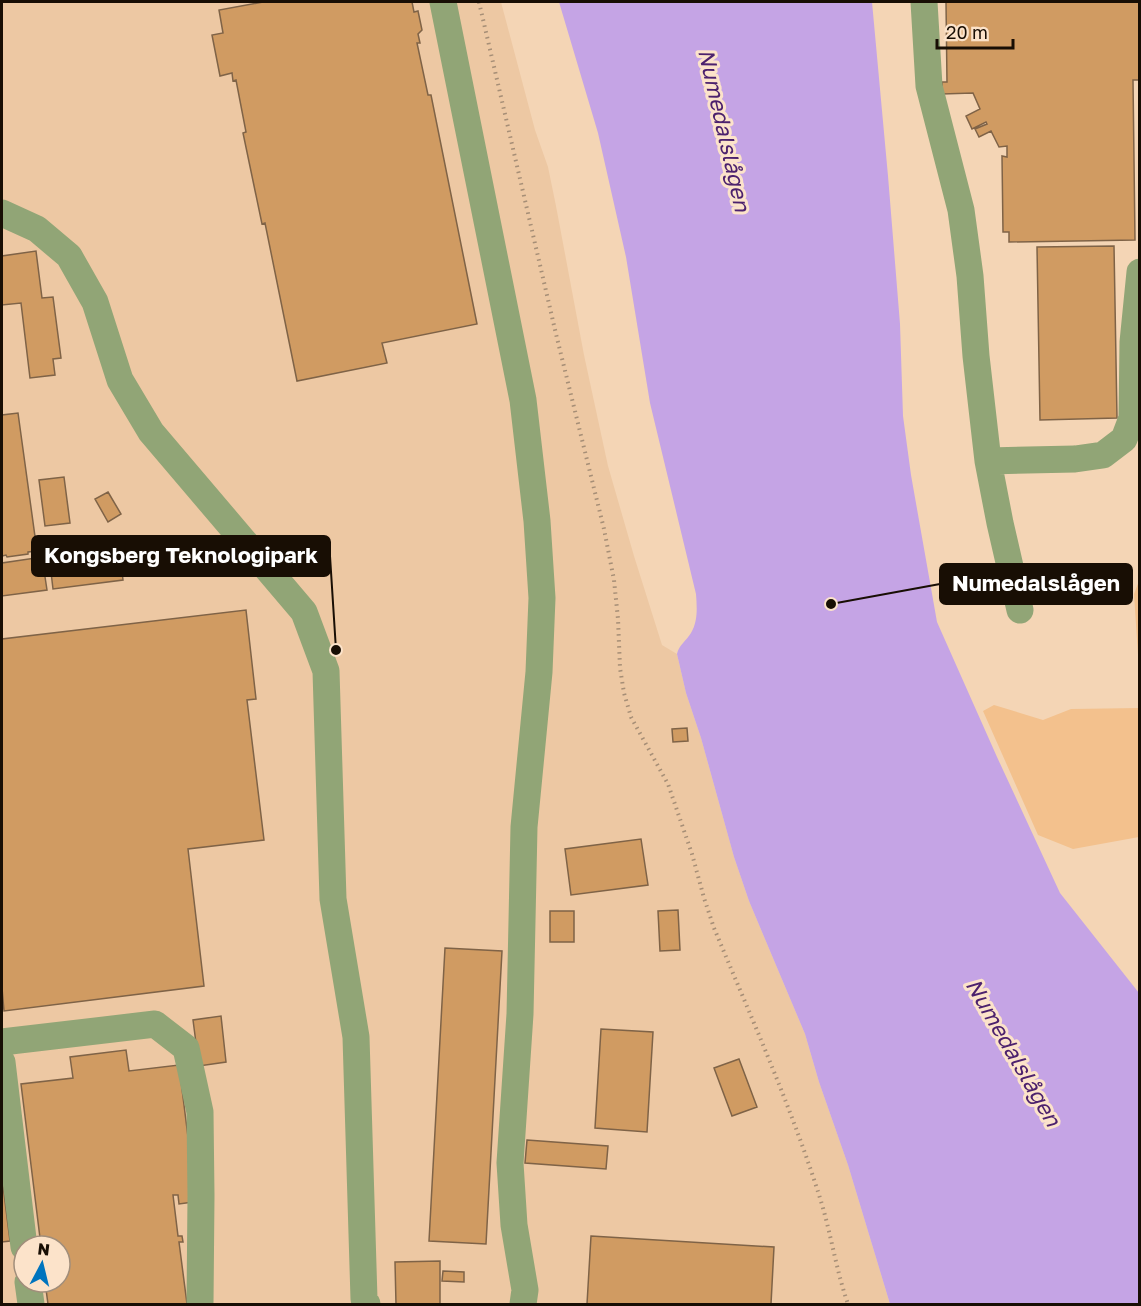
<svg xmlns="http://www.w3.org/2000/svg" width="1141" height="1306" font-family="'Golos Text',sans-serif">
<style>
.built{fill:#edc8a3;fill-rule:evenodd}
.green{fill:#f3c18d}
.water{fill:#c5a4e5}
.building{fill:#d09b62;stroke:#7f6347;stroke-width:1.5}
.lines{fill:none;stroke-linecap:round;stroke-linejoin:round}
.path{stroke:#a68e76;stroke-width:4;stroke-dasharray:1.5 4.5;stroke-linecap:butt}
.minor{stroke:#91a576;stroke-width:27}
.labels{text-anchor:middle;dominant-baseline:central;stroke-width:6;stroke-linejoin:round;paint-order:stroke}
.water-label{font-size:22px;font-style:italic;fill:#4c216d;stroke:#fce3ca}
.leader{fill:none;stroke:#180e04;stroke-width:2}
.callout-dot{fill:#180e04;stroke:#fce3ca;stroke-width:2}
.callout{fill:#180e04;stroke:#180e04;stroke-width:2}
.callout-label{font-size:22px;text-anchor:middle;font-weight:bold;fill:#fff}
</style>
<rect width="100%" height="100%" fill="#f4d5b5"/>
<path class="built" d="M2 2H501L535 130 548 167 556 206 584 355 608 466 634 556 662 645 677 654 686 693 701 738 734 857 749 901 805 1034 819 1082 848 1165 890 1304H2ZM24 1246H60V1282H24Z"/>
<path class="green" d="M1139 581V670L1134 594Z
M994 705 1043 720 1071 709 1139 708V837L1073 849 1038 835 983 711Z"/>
<path class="water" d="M559 2H872L888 176 900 324 903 416 911 475 937 622 997 757 1060 893 1139 993V1304H890L848 1165 819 1082 805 1034 749 901 734 857 701 738 686 693 677 654C679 645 686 641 691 633 698 621 697 608 696 594L650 403 626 257 598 133Z"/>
<path class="building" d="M263 2H412L414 12 418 11 422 30 418 34 420 43H417L428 95H431L477 324 382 343 387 363 297 381 265 223 262 224 243 133 246 132 236 80 233 81 232 73 220 76 212 35 223 33 219 10Z
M946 2H1139L1140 80H1133L1135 240 1009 242V232H1003L1002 156 1007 157V146L999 147 991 131 979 137 975 129 987 124 986 122 972 129 966 116 980 109 973 93 942 94V82H947Z
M1114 246 1117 418 1040 420 1037 247Z
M36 251 42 298 53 297 61 358 53 359 55 375 30 378 21 303 2 305V256Z
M18 413 37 551 28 552V554L7 557 6 555 2 556V415Z
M64 477 70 523 45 526 39 480Z
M108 492 121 514 108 522 95 499Z
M119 547 123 580 53 589 49 555Z
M42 557 47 590 2 596V563Z
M246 610 256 699 247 700 264 840 188 849 204 986 4 1011 2 988V639Z
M687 728 688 741 673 742 672 729Z
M641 839 648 885 571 895 565 849Z
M678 910 680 950 660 951 658 911Z
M550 911H574V942H550Z
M445 948 502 951 486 1244 429 1241Z
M221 1016 226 1062 199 1066 193 1020Z
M601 1029 653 1032 647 1132 595 1128Z
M126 1050 129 1071 179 1065 195 1193 193 1202 179 1204 178 1195H173L178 1236H182L183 1242H179L187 1304H48L45 1282H60V1246H41L21 1084 73 1078 70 1057Z
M739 1059 757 1107 732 1116 714 1068Z
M527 1140 608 1146 606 1169 525 1163Z
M2 1178 10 1241 2 1242Z
M591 1236 774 1247 771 1304H587Z
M440 1261V1304H396L395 1262Z
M443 1271 464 1272V1282L442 1281Z"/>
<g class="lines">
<path class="path" d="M479 2 556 334 604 529 614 580 618 619 620 668 624 693 631 717 668 784 692 854 704 898 714 928C751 1017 791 1106 820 1198 831 1233 836 1270 848 1304"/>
<path class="minor" d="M443 2 523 400 537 521 542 598 539 672 524 827 520 1014 510 1163 514 1225 525 1290 523 1304
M924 2 929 86 961 210 970 276 976 356 988 461 1000 523 1020 610
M2 213 37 229 69 256 95 302 120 380 151 432 304 612 326 671 333 899 356 1037 364 1299 367 1304
M988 461 1075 459 1103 455 1124 439 1132 418 1133 342 1140 272
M2 1042 155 1024 186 1048 200 1112 201 1196 200 1304
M2 1062 24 1247
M28 1282 31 1304"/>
</g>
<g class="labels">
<g class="water-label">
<text transform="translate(725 130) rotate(77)">Numedalslågen</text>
<text transform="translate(1014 1052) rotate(60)">Numedalslågen</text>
</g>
</g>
<path class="leader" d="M336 650L330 556M831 604L940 584"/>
<g class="callout-dot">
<circle cx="336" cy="650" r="6"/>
<circle cx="831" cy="604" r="6"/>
</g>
<g class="callout">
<rect x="32" y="536" width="298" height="40" rx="6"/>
<rect x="940" y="564" width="192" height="40" rx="6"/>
</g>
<g class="callout-label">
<text x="181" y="563">Kongsberg Teknologipark</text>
<text x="1036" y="591">Numedalslågen</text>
</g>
<rect width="1141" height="1306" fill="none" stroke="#180e04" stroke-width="6"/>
<g transform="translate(42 1264) rotate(7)"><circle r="28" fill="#fce3ca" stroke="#a18e7b" stroke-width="1.5"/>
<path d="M0-4.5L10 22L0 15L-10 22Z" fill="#0074be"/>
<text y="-9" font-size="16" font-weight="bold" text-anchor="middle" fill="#180e04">N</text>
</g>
<path d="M937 39v9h76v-9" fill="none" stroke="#180e04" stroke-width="3"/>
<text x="946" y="39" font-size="18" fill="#180e04" stroke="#fce3ca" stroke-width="4.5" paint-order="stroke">20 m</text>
</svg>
